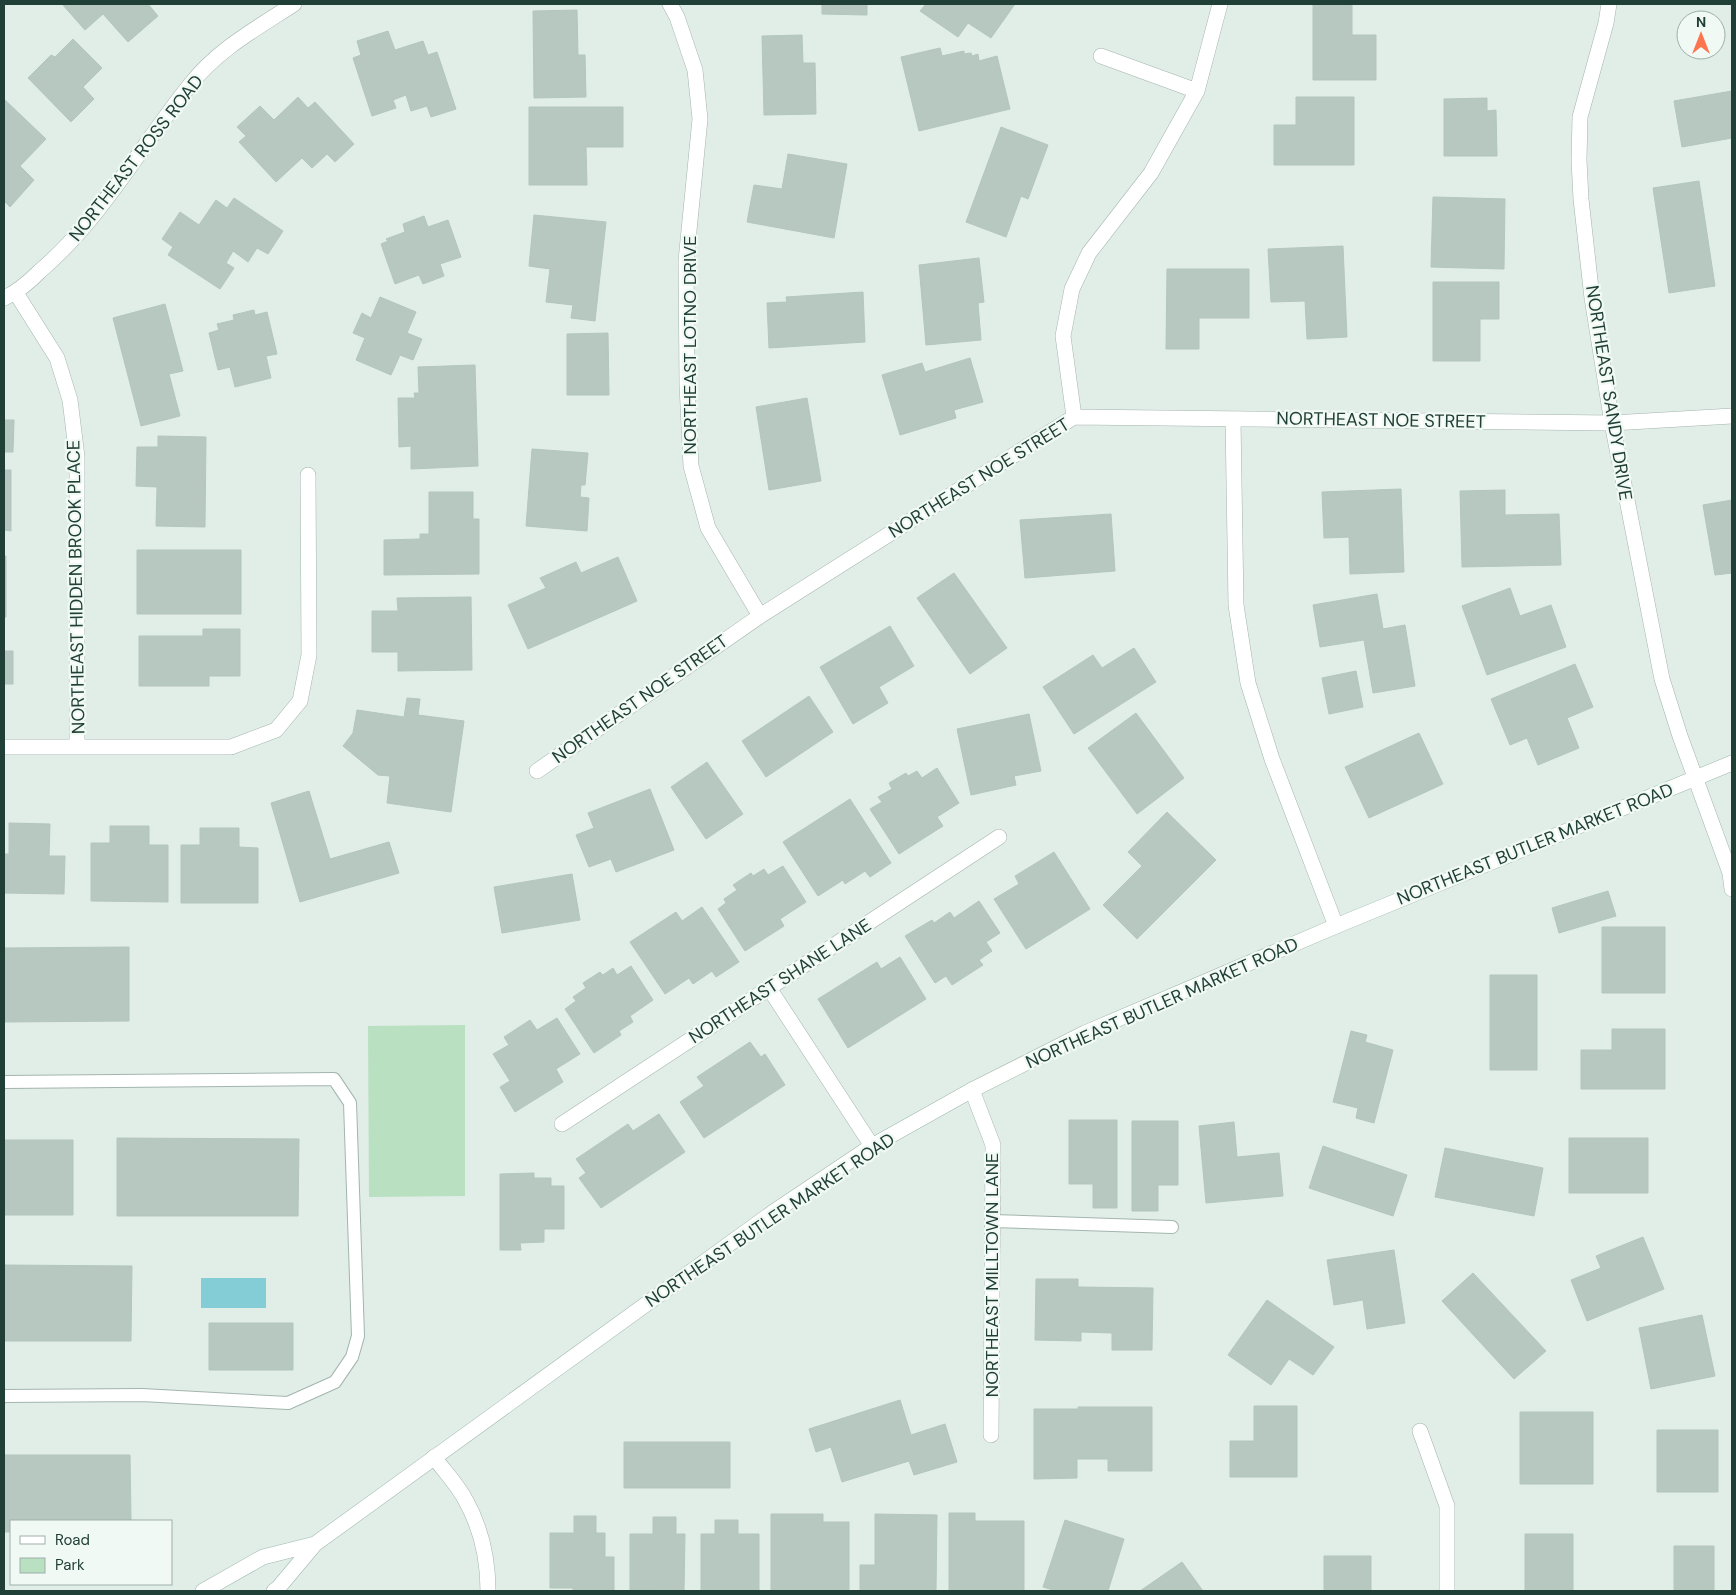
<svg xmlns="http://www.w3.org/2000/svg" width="1736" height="1595" font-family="'DM Sans',sans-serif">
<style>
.green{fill:#b8e0c1}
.water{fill:#84ccd6}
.building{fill:#b6c8c0;stroke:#b3c7be}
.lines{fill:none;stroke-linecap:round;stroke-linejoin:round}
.service-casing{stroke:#a3b5ae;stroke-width:14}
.minor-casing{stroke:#a3b5ae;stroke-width:16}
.secondary-casing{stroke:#9eb9af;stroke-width:16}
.service{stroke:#fff;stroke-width:12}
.minor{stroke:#fff;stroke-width:15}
.secondary{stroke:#fff;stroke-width:15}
.labels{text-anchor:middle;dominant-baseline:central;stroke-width:4.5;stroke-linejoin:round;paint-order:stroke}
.street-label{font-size:18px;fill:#203f36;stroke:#f1f9f5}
</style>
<rect width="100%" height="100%" fill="#e1ede7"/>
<path class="green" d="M465 1025V1196L369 1197 368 1026Z"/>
<path class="water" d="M201 1278H266V1308H201Z"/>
<path class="building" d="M62 4H148L158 16 128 42 103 14 85 30Z
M822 4H867V15L822 14Z
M926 4H1015L991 38 968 23 958 37 920 11Z
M1313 4H1352V35H1376V80H1313Z
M577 10 578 55H585L586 97 534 98 533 11Z
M388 31 395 50 423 41 428 55 437 52 456 109 431 117 427 106 411 111 406 95 393 100 396 108 372 116 353 58 361 55 357 41Z
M802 35 803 63H815L816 114 764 115 762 36Z
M73 39 102 68 83 87 94 99 71 122 28 78 51 55 55 57Z
M940 48 942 56 964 51V54L971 53 972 56 978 54 979 61 997 56 1010 109 919 131 901 57Z
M1732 91V138L1682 147 1674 101Z
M298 97 308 108 315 102 354 144 335 162 327 154 312 168 302 158 276 182 239 142 246 136 237 127 260 106 274 120Z
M1296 97H1354V165H1274V125H1296Z
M1487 98V111L1496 110 1497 156H1444V99Z
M4 99 46 139 20 166 34 180 10 207 4 201Z
M529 107H623V147H586L587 185H529Z
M1001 127 1048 145 1028 199 1021 196 1006 237 966 222Z
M788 154 847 164 834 238 747 222 754 185 782 189Z
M1699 181 1715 286 1669 293 1653 188Z
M1433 197 1505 199 1504 269 1431 267Z
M234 198 283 231 268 254 257 248 248 262 233 251 226 263 234 268 220 289 168 255 173 247 162 239 180 212 199 225 216 200 227 208Z
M534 215 606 222 595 321 571 318 573 305 546 302 550 269 529 266Z
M424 216 428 227 448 220 461 257 440 264 444 276 423 284 419 275 395 284 381 244 388 241 386 239 405 232 403 224Z
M1343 246 1347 337 1307 339 1305 301 1271 302 1268 249Z
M979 258 984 302 978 303 981 340 926 345 919 265Z
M1167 269H1249V318H1199V349H1166Z
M1433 282H1499V319H1480V361H1433Z
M863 292 865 342 769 348 767 303 787 302 786 297Z
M380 297 416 312 407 333 422 339 413 360 400 355 391 375 356 360 365 338 353 333 362 313 371 318Z
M165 304 183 371 169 374 180 416 141 426 113 318Z
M254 310 255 315 267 312 277 354 266 356 271 378 235 387 230 367 218 370 209 333 219 330 217 324 234 320 233 315Z
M608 333 609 395H567V334Z
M970 358 983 402 954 410 956 418 900 435 882 375 922 363 925 372Z
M475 365 478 466 411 469V446L399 447 398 398H415L414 393H419L418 367Z
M807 398 821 481 769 490 756 407Z
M4 420H14L13 452H4Z
M158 436 206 437 205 527 156 526 157 487 136 486 137 447H158Z
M532 449 588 453 585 485H581L580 497 589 498 587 531 526 526Z
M4 470H11V531L4 530Z
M1401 489 1404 572 1350 574 1349 537 1324 538 1322 492Z
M1505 490V515L1559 514 1561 565 1462 567 1460 491Z
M429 492H473V519H479V574L384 575V540L420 539V534H429Z
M1732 500V573L1715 575 1703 505Z
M1111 514 1115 571 1025 578 1020 520Z
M137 550H241V614H137Z
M4 556H6V617H4Z
M618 557 637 601 528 649 508 605 546 588 540 578 576 562 581 573Z
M954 573 1007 648 970 674 917 598Z
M1510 588 1520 616 1551 605 1566 647 1487 675 1462 606Z
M1377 594 1383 629 1405 625 1415 686 1373 693 1364 640 1320 647 1313 605Z
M471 597 472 670 398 671V652H372V611H398L397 598Z
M890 626 914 666 879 687 888 703 853 724 820 667Z
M203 629H240V676H209V686H139V636H203Z
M1134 648 1156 682 1074 734 1043 687 1093 655 1102 668Z
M4 651H13V684H4Z
M1575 664 1593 707 1567 718 1579 748 1538 765 1527 738 1510 745 1491 699Z
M1356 671 1363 707 1329 714 1322 678Z
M809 696 833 732 766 777 742 741Z
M407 698 420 699 418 715 464 721 451 812 387 803 390 776 378 775 343 746 353 733 357 710 404 717Z
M1136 713 1184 778 1137 814 1088 748Z
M1029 714 1041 771 1014 776 1016 785 971 795 957 729Z
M1419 733 1443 784 1369 818 1345 767Z
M707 762 743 814 706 839 671 787Z
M937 768 959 803 937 817 943 826 899 854 870 809 882 802 878 797 892 789 889 783 906 773 908 776 917 771 922 778Z
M650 789 674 850 616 872 611 859 589 867 576 835 594 828 588 813Z
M309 791 330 859 389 842 399 873 300 902 271 803Z
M850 799 891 863 870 877 865 871 845 884 843 880 818 896 783 842Z
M1167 812 1216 860 1137 939 1103 905 1142 866 1128 852Z
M9 823 50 824 49 856H65L64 894 4 893V854H9Z
M110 826H149V845H168V902L91 901V843H110Z
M200 828H239V847L258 848V903H181V845H200Z
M1054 852 1090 909 1026 949 994 899 1019 884 1015 876Z
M783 866 806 902 780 919 784 926 745 951 718 909 726 903 724 899 737 890 733 885 751 873 753 876 764 869 768 875Z
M572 874 580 920 502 933 494 887Z
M1608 891 1616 916 1559 933 1552 908Z
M979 901 1000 933 986 942 992 951 979 960 983 965 952 985 946 976 935 983 905 936 932 920 934 923 950 912 954 918Z
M702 907 739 962 716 977 712 971 693 984 689 978 665 994 630 942 676 912 682 921Z
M1602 927H1665V993H1602Z
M129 947V1021L4 1022V948Z
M900 957 926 999 848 1048 818 999 877 962 881 969Z
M631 966 653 1000 630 1016 633 1022 619 1031 621 1035 594 1053 565 1009 576 1001 573 997 586 988 583 983 600 972 603 975 613 968 617 975Z
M1490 975H1537V1070H1490Z
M557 1018 580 1054 556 1069 563 1082 515 1112 500 1087 510 1081 493 1054 509 1045 504 1037 530 1020 537 1030Z
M1612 1029H1665V1089H1581V1050H1612Z
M1351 1031 1367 1035 1365 1042 1393 1050 1374 1123 1356 1118 1358 1108 1333 1102Z
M750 1042 761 1057 765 1054 785 1085 704 1138 680 1102 704 1086 697 1077Z
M659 1114 685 1152 601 1208 579 1178 586 1173 576 1159 628 1124 633 1131Z
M1069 1120H1117V1208H1093V1184H1069Z
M1132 1121H1178V1185H1158V1211H1132Z
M1234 1122 1237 1157 1279 1153 1283 1196 1206 1203 1199 1126Z
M117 1138 299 1139 298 1216H117Z
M1569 1138H1648V1193H1569Z
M4 1140H73V1215H4Z
M1323 1146 1407 1175 1393 1216 1309 1188Z
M1445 1148 1543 1168 1534 1216 1435 1197Z
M534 1173V1178H551V1186H564V1229H544V1242L520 1243 521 1250H500V1174Z
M1643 1237 1664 1289 1587 1321 1571 1280 1601 1268 1596 1256Z
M1394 1250 1405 1323 1367 1329 1363 1300 1334 1305 1327 1260Z
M4 1265 132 1266 131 1341H4Z
M1473 1273 1546 1351 1514 1379 1442 1301Z
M1036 1279H1078V1287L1153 1288 1152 1350H1112V1333L1081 1332V1341L1035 1340Z
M1267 1300 1334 1347 1313 1375 1289 1359 1271 1385 1228 1355Z
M1702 1315 1715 1376 1651 1389 1639 1328Z
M209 1323H293V1370H209Z
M900 1400 911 1435 945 1424 957 1462 914 1475 909 1461 842 1482 831 1447 816 1452 809 1429Z
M1254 1406H1297V1477H1230V1441H1254Z
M1078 1407H1152V1471H1108V1459H1077V1478L1034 1479V1409H1078Z
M1520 1412H1593V1484H1520Z
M1657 1430H1718V1492H1657Z
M624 1442H730V1488H624Z
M4 1455H130L131 1521H11V1532H4Z
M949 1513H975V1521H1024V1591H949Z
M771 1514H823V1522H849V1591H771Z
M875 1514 937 1515 936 1591H860V1565H875Z
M574 1516H596V1533H605V1557H614V1591H573V1588H550V1533H574Z
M653 1517H676V1534H685L684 1591 630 1590V1534H653Z
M715 1520H738V1534H759V1591H701V1534H715Z
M1065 1520 1124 1539 1108 1591H1056L1043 1587Z
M1525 1534H1573V1591H1525Z
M1674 1546H1714V1591H1674Z
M1324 1556H1371V1591H1324Z
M1182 1562 1203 1591H1140Z"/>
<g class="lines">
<defs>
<path id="service" d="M4 1082 334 1079 350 1103 358 1336 352 1357 335 1382 288 1403 142 1395 4 1396
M992 1221 1172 1227"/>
<path id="minor" d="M670 4 677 17 695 70 700 119 686 261 687 385 691 466 708 528 760 616
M1609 4 1606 23 1580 117 1579 160 1581 199 1592 298 1612 423 1662 679 1680 736 1730 873 1732 889
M1101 56 1197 91
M16 293 57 358 70 400 77 457V746
M4 298C18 292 29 282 40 271 101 219 140 147 190 85 217 50 257 28 294 4
M1074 417 1063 336 1072 289 1089 253 1151 173 1197 91 1220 4
M1233 419 1236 605 1248 683 1272 759 1336 926
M4 747H231L276 730 300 701 309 655 308 475
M537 771 760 616 1074 417 1612 423 1732 416
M769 988 872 1146
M972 1090 993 1145 991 1435
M562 1124 999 837
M1420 1431 1447 1506V1591
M434 1457C444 1471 458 1485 466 1501 481 1528 488 1560 488 1591"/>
<path id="secondary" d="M203 1591 263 1557 315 1544
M274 1591 279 1587 315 1544 772 1213 872 1146 972 1090 1085 1033 1336 926 1732 763"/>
</defs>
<use href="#service" class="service-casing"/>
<use href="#minor" class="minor-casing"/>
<use href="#secondary" class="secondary-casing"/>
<use href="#service" class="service"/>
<use href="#minor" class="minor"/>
<use href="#secondary" class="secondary"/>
</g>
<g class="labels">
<g class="street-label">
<text transform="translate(136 158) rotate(-52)">NORTHEAST ROSS ROAD</text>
<text transform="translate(690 345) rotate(-90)">NORTHEAST LOTNO DRIVE</text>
<text transform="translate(1609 393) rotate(81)">NORTHEAST SANDY DRIVE</text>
<text transform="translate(1381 420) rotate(1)">NORTHEAST NOE STREET</text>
<text transform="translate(979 478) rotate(-32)">NORTHEAST NOE STREET</text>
<text transform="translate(76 587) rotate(-91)">NORTHEAST HIDDEN BROOK PLACE</text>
<text transform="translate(640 699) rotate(-35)">NORTHEAST NOE STREET</text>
<text transform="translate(1535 844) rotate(-22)">NORTHEAST BUTLER MARKET ROAD</text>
<text transform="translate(780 981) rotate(-33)">NORTHEAST SHANE LANE</text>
<text transform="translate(1162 1003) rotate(-24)">NORTHEAST BUTLER MARKET ROAD</text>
<text transform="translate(770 1220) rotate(-34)">NORTHEAST BUTLER MARKET ROAD</text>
<text transform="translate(992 1275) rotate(-90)">NORTHEAST MILLTOWN LANE</text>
</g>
</g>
<rect width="1736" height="1595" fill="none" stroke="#203f36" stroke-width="10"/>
<rect x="10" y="1520" width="162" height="65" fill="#f1f9f5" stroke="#9dafa9"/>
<rect x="20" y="1536" width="25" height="8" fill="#ffffff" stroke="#9dafa9"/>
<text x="55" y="1545" font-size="15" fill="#203f36">Road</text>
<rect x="20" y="1558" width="25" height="15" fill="#b8e0c1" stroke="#9dafa9"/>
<text x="55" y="1570" font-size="15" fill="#203f36">Park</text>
<g transform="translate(1701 35)"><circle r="24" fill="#f1f9f5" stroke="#9dafa9"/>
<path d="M0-4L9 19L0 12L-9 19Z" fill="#fd754e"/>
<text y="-8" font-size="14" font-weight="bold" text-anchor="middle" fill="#203f36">N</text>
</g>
</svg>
